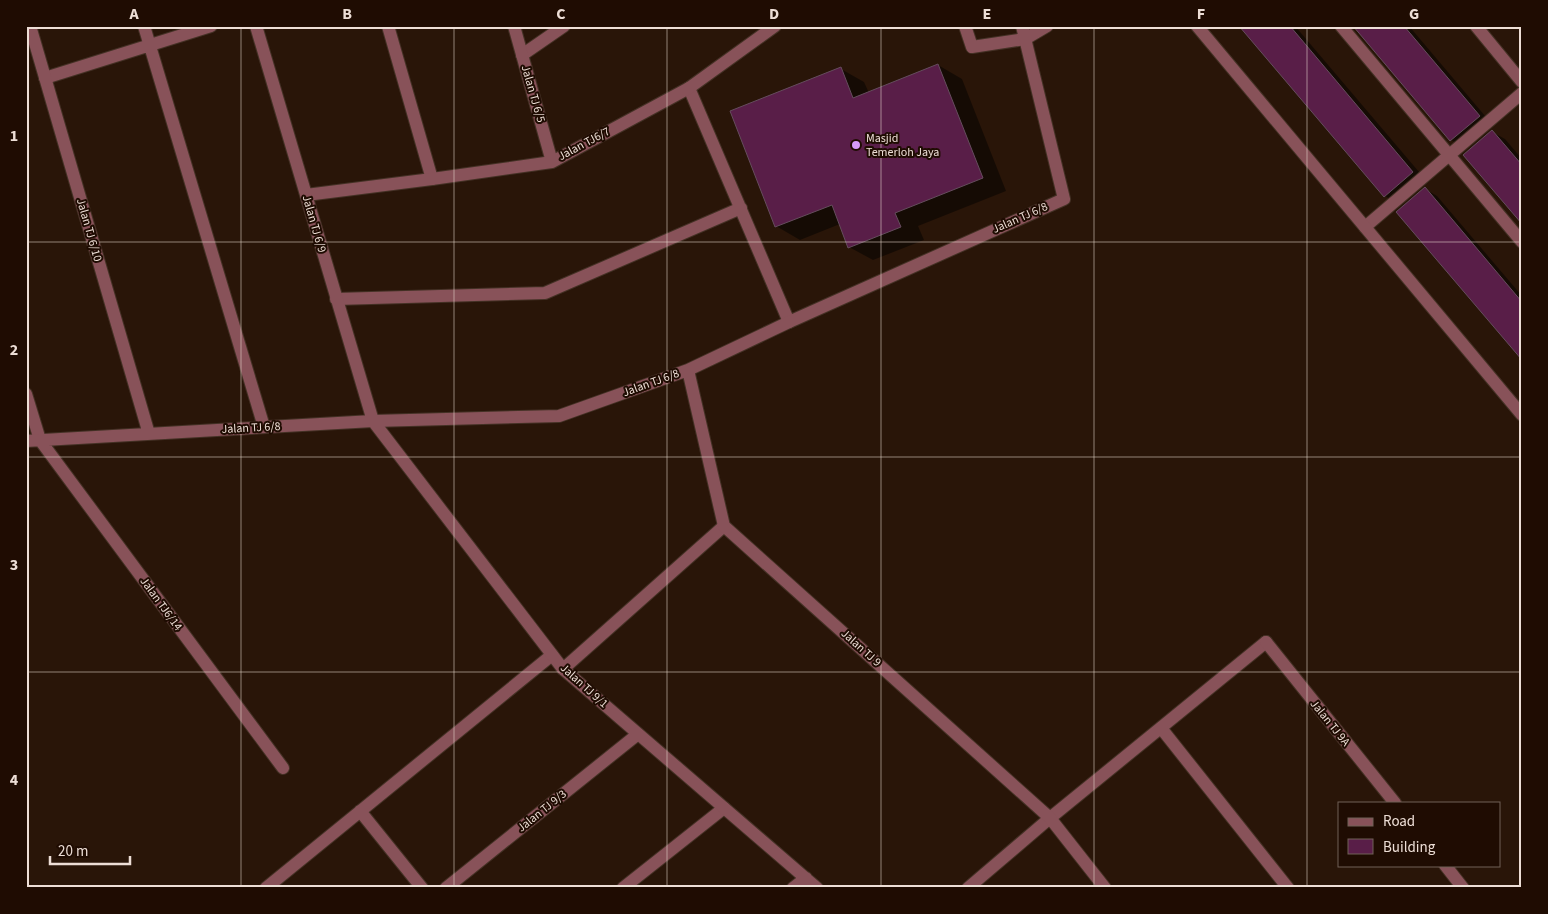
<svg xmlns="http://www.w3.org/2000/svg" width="1548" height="914" font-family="'Source Sans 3',sans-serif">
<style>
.shadow{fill:#0007}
.building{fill:#591e48;stroke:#654d5d}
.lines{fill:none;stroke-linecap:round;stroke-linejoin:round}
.lane-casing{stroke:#443125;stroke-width:14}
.street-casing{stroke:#443125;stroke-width:14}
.lane{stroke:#885259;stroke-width:12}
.street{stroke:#885259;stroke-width:12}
.grid{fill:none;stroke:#edded6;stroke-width:1;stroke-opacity:0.55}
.poi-dot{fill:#d79bf9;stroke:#1f0c02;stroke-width:2}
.labels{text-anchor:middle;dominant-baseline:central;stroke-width:4;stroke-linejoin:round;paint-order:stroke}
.street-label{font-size:12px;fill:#edded6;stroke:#1f0c02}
.poi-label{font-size:12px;fill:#edded6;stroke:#1f0c02;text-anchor:start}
.neatline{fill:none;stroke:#edded6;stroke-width:2}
.grid-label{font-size:16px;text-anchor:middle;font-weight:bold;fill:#edded6}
</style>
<rect width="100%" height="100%" fill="#291508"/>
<path class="shadow" d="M1241 26H1295L1425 179 1397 203 1385 196Z
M1355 26H1409L1491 123 1463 147 1451 140Z
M938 65 962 79 1006 191 918 226 924 240 873 260 849 247 840 224 800 240 776 226 841 69 864 82 869 93Z
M1492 132 1505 139 1522 159V222Z
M1425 189 1437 196 1522 296V358Z"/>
<path class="building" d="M1239 26H1290L1413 172 1384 197Z
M1353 26H1404L1480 116 1450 141Z
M938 64 983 178 895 213 901 227 848 248 832 205 775 227 730 111 841 67 853 98Z
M1492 130 1522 165V224L1463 155Z
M1425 187 1522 302V360L1396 212Z"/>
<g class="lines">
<defs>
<path id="lane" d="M144 26 264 427
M388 26 432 179
M965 26 972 47 1025 39
M1341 26 1522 242
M522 55 564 26
M45 78 211 26
M689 88 789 322
M1365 227 1522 93
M336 299 545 293 741 208
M26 394 40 440
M563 669 724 526
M1161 728 1288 888
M360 811 422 888
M266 888 552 655
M623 888 724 808
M968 888 1050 818 1266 642"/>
<path id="street" d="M30 26 149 434
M256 26 373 421 563 669 817 888
M514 26 552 162
M1197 26 1522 415
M1476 26 1522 82
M1025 39 1047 26
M306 195 432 179 552 162 689 88 775 26
M688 370 724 526 1050 818 1105 888
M40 440 283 768
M26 441 373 421 559 416 688 370 789 322 1064 199 1022 26
M1266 642 1395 803
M1445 865 1463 888
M446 888 638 734
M793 888 806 878"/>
</defs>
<use href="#lane" class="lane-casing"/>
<use href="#street" class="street-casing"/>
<use href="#lane" class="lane"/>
<use href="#street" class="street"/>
</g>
<path class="grid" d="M241 26V888M454 26V888M667 26V888M881 26V888M1094 26V888M1307 26V888M26 242H1522M26 457H1522M26 672H1522"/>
<circle class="poi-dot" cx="856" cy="145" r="5"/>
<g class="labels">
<g class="street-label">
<text transform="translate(533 94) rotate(74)">Jalan TJ 6/5</text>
<text transform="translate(584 144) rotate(-28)">Jalan TJ6/7</text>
<text transform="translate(1020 218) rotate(-24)">Jalan TJ 6/8</text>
<text transform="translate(314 224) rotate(74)">Jalan TJ 6/9</text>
<text transform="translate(89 230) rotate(74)">Jalan TJ 6/10</text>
<text transform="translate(651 383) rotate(-20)">Jalan TJ 6/8</text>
<text transform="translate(251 428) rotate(-3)">Jalan TJ 6/8</text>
<text transform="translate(161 604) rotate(54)">Jalan TJ6/14</text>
<text transform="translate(861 648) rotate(42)">Jalan TJ 9</text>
<text transform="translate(584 686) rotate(42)">Jalan TJ 9/1</text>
<text transform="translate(1330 723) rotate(51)">Jalan TJ 9A</text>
<text transform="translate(542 811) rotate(-39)">Jalan TJ 9/3</text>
</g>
<g class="poi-label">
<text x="866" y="138">Masjid<tspan x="866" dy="14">Temerloh Jaya</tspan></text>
</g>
</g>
<rect width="1548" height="914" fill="none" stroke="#1f0c02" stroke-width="55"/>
<rect x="1338" y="802" width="162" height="65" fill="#1f0c02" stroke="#716057"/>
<rect x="1348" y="818" width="25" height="8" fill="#885259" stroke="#716057"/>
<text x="1383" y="826" font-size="15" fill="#edded6">Road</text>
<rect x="1348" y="839" width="25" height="15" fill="#591e48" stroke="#716057"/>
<text x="1383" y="852" font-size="15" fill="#edded6">Building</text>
<path d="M50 856v8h80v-8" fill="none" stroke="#edded6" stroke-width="2.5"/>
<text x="58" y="856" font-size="15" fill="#edded6" stroke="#1f0c02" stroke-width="4" paint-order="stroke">20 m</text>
<rect x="28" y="28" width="1492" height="858" class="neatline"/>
<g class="grid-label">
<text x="134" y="19">A</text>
<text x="347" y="19">B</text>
<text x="561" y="19">C</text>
<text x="774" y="19">D</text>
<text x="987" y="19">E</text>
<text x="1201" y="19">F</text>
<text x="1414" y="19">G</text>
<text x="14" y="141">1</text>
<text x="14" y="355">2</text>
<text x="14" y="570">3</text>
<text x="14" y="785">4</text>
</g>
</svg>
